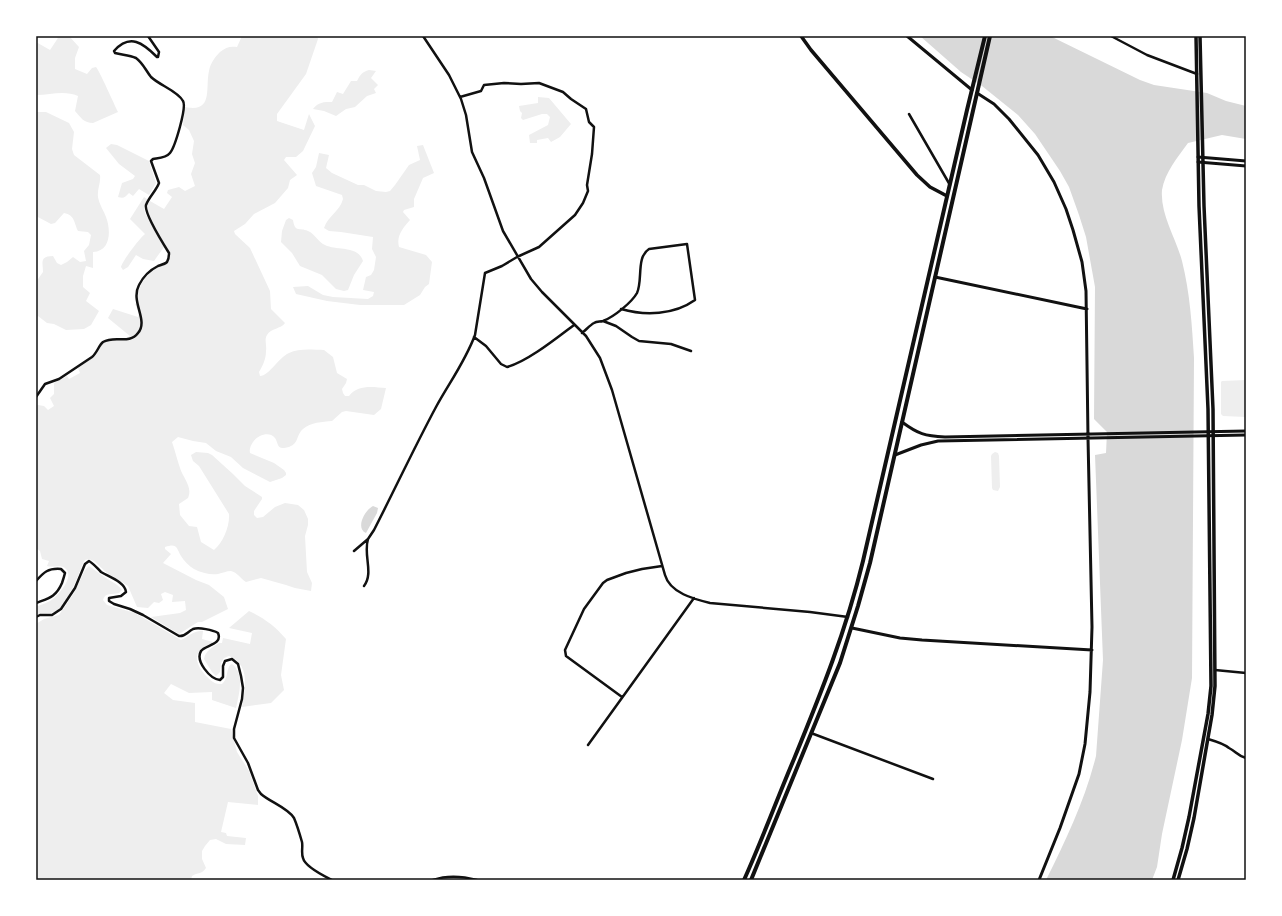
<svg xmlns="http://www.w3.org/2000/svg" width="1282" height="916" font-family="'Asap Condensed',sans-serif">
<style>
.green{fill:#eee}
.water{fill:#d9d9d9}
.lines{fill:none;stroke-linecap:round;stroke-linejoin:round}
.minor{stroke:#111;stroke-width:2.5}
.tertiary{stroke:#111;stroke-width:3}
.secondary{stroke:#111;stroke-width:3.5}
.trunk{stroke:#111;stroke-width:4}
.neatline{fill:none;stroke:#111;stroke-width:1.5}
</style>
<rect width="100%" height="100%" fill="#fff"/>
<path class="green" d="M56 36H69L79 47 75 58V69L87 74 92 68 96 67C99 70 115 106 118 112L93 123C84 123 81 118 75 111L78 96C64 90 51 95 36 95V42L50 50 58 38Z
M242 36H317L318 39 306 74 277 114V121L304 130 309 114 315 126 303 151 296 157H286L284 160 297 175 290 180 288 188 275 203 254 214 245 224 234 231 235 234 250 248 270 291 271 309 285 323C281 329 271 328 267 335 264 340 267 346 266 351 266 359 263 365 259 372L260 376C269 376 278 358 289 353 299 348 313 350 324 350L333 357 337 373 347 379 346 383 342 389 343 393 345 396H349C358 384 373 387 386 388L381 409 374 415 346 411 342 412 332 421C322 422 311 422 303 429 295 436 300 446 284 448 277 449 278 442 275 438 269 431 258 435 253 442 251 445 249 449 250 453L274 463 284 470 286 473V475L282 478 270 482 243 468 231 457 216 451 206 443 193 441 178 437 172 442C175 451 177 459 180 468 183 478 193 487 188 498L179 504 180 515 189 526 197 527 201 542 214 550C223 543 230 526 229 514L199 466 193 461 191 455 196 452 208 453 212 455 233 474 245 486 262 497V499L254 511V515L257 518 263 517 275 507 285 503 298 505 304 510 308 519V525L305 536 307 572 312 583 311 591 295 588 286 585 261 578 246 582C241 579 237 572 231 571 226 571 223 573 218 574 211 575 201 573 194 569 189 566 184 561 181 556 176 547 177 543 165 547V549L171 554 163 563 196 580 209 585 224 597 228 609 202 622H198L179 634 151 617 180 613 186 610 185 601 172 602 173 595 165 592 161 594 163 600 159 603 154 602 148 608 137 607 128 586 107 573 94 561 89 559 85 560 83 563C79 575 66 607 55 612 49 614 42 612 36 615V607C42 604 48 603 53 599 60 593 74 577 66 569 61 564 53 568 47 566L49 561 42 559 40 551 36 548V406L38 405 44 406 48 410 54 406 50 398 54 394V383L67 376 69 379 80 373 78 368 96 355 95 353 105 340 127 338 130 336 108 318 113 309 138 317 139 313 135 304 137 303C138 289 142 278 154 270 162 265 169 265 170 255L148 213C147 208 147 205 150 201L164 209 172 197 167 193 168 190 179 187 185 191 195 186 191 174 195 163 192 154 194 141 189 130 183 125 185 107C214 113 205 88 209 71 210 64 215 57 220 52 226 47 230 46 237 47Z
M369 70 376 71 371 78 378 85 374 89 376 93 367 96 355 107 346 109 336 116 324 111 313 109C318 102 324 102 332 102L337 92 343 94 351 81H357C360 75 362 72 369 70Z
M538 97 549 98 571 124 560 137 551 142 548 138 537 140V143H530L529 135 548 125 550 117 547 114H542L523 120 521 118 522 113 520 111 519 106 538 103Z
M36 112H46L69 123 74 132 72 149 74 155 100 175C101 183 97 189 98 197 99 204 104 211 106 217 111 230 111 251 93 252V268L86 266 83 276V287L90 293 86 301 99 311 91 325 84 329 66 330 54 324 47 323 38 316 36 318V282L43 272C43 263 39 256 53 256L57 263 61 265 67 262 73 257 80 262 86 261 84 251 89 245 91 235 88 232 78 231C74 223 75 215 64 213L55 223 51 224 36 216Z
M111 144 117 145 149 161 156 183 149 195 139 189 133 196 129 193C125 197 124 199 118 197L122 183 133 179 135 176 119 164 106 148Z
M423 145 434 173 423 178 414 199V207L404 210 403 212 410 220C403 228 396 236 399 247L426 255 432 262 429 284 425 287 420 295 404 305H360L327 301 296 294 293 287 308 286 323 295 333 297 368 299 373 296 374 292 363 290 366 277 371 275 374 270 376 257 372 249 373 237 341 232 329 231 324 228C328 216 340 211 343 199L342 195 316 186 312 173 316 167 319 153 329 155 326 168 332 173 358 185H364L376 191 386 192 390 191 395 185 409 165 420 160 417 146Z
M144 197 147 199 144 208 145 213 164 247 154 261 143 259 136 255 128 267 123 270 121 267C123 260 139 239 145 234L130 219Z
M289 218 293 220C295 233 299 227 308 231 315 234 318 242 325 245 337 251 358 245 363 261L354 275 348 290 344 291 336 289 322 275 300 266 292 253 281 242 282 231 286 220Z
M1246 380V417L1223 416 1221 414V382L1222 381Z
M995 452 998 453 999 456 1000 487 998 491 993 490 992 488 991 456 992 454Z
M89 566C94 569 98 573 103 576 109 581 117 583 122 590L119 593C112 595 105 592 103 600L107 605 135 613 142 617 181 640C189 636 194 630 203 631L202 639 213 642C208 646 201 647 198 653 193 662 205 677 213 682 216 684 219 684 222 684 228 679 226 671 230 665L232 664C245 674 239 694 236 708L212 700V692L189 693 171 684 164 693 173 700 195 703V722L231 729 237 752 249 771 258 796V805L228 802 221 832 226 833 227 836 246 838 245 845 226 844 216 839 210 840 205 846 202 851V859L206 868C201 875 198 872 192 876L191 880H36V624L44 619 59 615 74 593 85 570Z
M249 611C264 618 275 626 286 639L281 675 284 690 271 703 242 707C245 689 251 665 229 656L224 658 221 663 220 672 216 676 212 672 204 659C205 651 213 647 219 643H222L223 638 250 644 252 633 229 628Z"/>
<path class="water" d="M920 36H1050L1140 80 1154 85 1207 93 1226 101 1246 106V139L1222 135 1188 143C1178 157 1165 172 1162 190 1160 214 1176 238 1182 261 1190 293 1192 325 1194 358L1192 678 1182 740 1162 834 1157 867 1152 880H1046C1066 840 1085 800 1096 756L1103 660 1095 455 1106 453 1107 432 1094 419 1095 287 1086 237 1079 215 1069 187 1060 171 1035 134 1018 115 982 86 961 72Z
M373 506 378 508 377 513 366 533C355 528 365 510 373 506Z"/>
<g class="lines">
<path class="minor" d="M423 36 449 75 461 99 466 115 472 152 484 178 503 231 531 279 542 292 586 336 600 358 612 390 665 575C670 593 694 599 710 603L810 612 848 617
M1111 36 1147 55 1197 74
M909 114 950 185
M603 321 616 326 632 337 639 341 671 344 691 351
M582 333C586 330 590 325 594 323 597 321 600 322 603 321 614 317 632 302 637 293 643 280 636 257 649 249L687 244 695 300C674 315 645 316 621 309
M474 337 486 346 501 364 507 367C527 362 558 337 574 325
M36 397 45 384 59 379 92 357C97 353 99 345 103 342 115 335 129 345 138 333 149 320 130 302 139 285 143 277 150 270 158 266 161 265 165 264 167 262 169 259 169 256 169 253 164 245 144 213 146 205 149 197 156 191 159 183L151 161 153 159C159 158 166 158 170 153 175 147 187 107 183 101 178 91 159 85 151 77 146 71 143 63 136 58 129 55 122 55 115 53L114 51C130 33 143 43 157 57H158L159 52 148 36
M354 551 368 539 374 530C395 489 414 448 436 407 449 383 465 362 475 335L485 273 502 266 517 257 539 247 575 215 583 203 588 191 587 185 592 154 594 127 589 122 586 109 571 99 563 92 539 83 521 84 504 83 484 85 481 91 460 97
M36 581C44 572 48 568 61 569L65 573C64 577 63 580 62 583 56 597 49 598 36 603
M364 586C374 573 363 555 368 539
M36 617 40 615H52L61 609 75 588 85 564 89 561C94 564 97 568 101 572 109 577 125 582 126 592L121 596 109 598V601L114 604 130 609 143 615 179 636C185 637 187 632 193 629 199 627 213 630 218 633 223 645 205 645 201 651 195 661 210 679 220 680L223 677V666L225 661 232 659 238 664 241 676 243 688 242 699 234 729V738L248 763 258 790 261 794C270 802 288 808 294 818 297 825 300 835 302 842 303 847 301 853 303 858 305 867 324 876 332 880
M1215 670 1246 673
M622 697 566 656 565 650 584 609 603 583 607 580 626 573 642 569 662 566
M811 733 933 779
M1208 739C1215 741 1223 743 1229 748 1237 752 1236 755 1246 758
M588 745 694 598
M433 880C447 875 462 876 477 880"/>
<path class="tertiary" d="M907 36 972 90
M977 93 994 104 1009 119 1038 155 1054 182 1066 209 1073 230 1082 262 1086 291 1088 438 1092 627 1090 692 1085 744 1079 774 1060 828 1039 880
M1198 157 1246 161
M1198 162 1246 166
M935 277 1087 309
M902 422C918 434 925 436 945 437L1246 431
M895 455 921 445 938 441 1246 435
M852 628 900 638 922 640 1092 650"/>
<path class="secondary" d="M801 36 811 50 917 175 930 187 947 196
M1173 880 1182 848 1189 817 1208 714 1211 686 1208 409 1199 206 1196 36
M1178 880 1187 849 1194 818 1212 715 1215 686 1213 409 1204 206 1200 36"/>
<path class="trunk" d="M744 880C762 840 777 799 794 759 821 693 846 631 863 561L967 110 985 36
M751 880 840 663 858 606 870 563 990 36"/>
</g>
<rect width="1282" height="916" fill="none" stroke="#ffffff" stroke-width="74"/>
<rect x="37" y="37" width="1208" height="842" class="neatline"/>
</svg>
